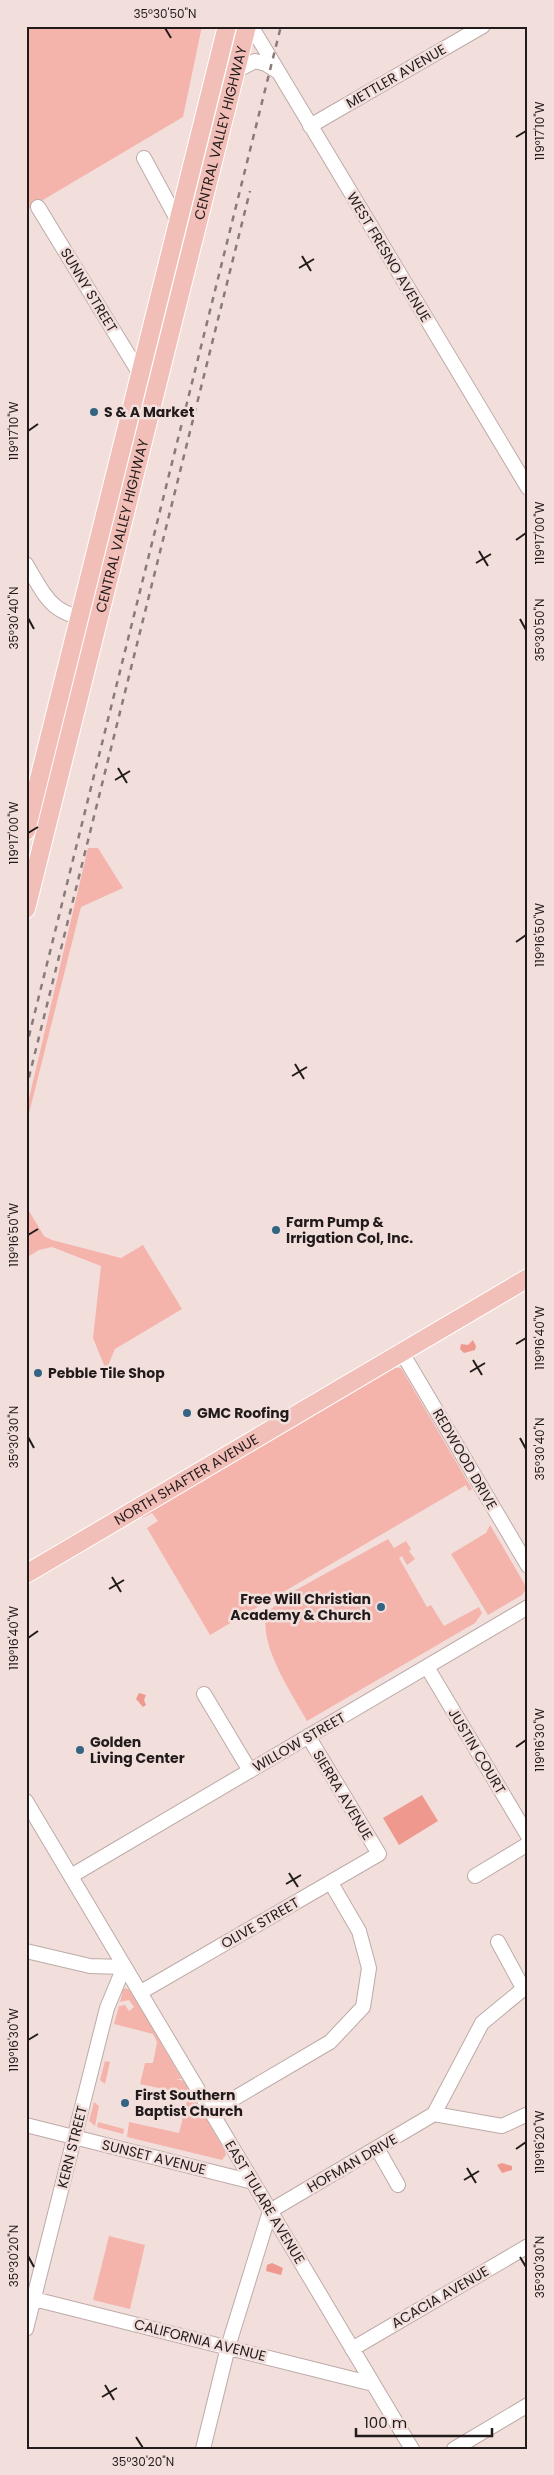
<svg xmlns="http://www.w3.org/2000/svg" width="554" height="2475" font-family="Poppins,sans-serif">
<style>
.green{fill:#f4b4ac}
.water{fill:#ee988e}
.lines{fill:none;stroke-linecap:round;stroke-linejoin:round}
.minor-casing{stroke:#bdaba8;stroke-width:16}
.major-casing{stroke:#fff;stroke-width:20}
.minor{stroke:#fff;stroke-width:14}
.major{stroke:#f1beb8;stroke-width:18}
.rail{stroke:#887b7a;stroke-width:2.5;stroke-dasharray:6 6;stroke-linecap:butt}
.ticks{fill:none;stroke:#221b1b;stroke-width:2}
.poi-dot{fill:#336582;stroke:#f2dfdc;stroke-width:2}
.labels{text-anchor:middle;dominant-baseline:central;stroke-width:5;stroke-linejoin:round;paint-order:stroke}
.street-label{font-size:14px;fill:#221b1b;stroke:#f2dfdc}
.poi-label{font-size:14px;font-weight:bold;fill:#221b1b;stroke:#f2dfdc;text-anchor:start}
.neatline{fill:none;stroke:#221b1b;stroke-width:2}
.ticks-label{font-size:12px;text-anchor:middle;fill:#221b1b}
</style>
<rect width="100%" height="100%" fill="#f2dfdc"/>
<path class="green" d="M26 26H202L183 117 26 210Z
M88 848H98L123 888 81 907 26 1125V1111Z
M26 1206 44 1236 52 1240 121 1258 143 1245 182 1309 115 1349 106 1370 93 1338 101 1266 52 1247 39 1250 26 1258Z
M385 1367 401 1368 472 1489 469 1491 466 1485 210 1635 147 1528 158 1521 152 1513 142 1518 139 1513Z
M490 1525 524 1583 526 1589 522 1595 488 1615 451 1554 486 1533Z
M388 1539 394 1548 406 1541 411 1549 409 1551 415 1559 407 1565 402 1556 399 1558 427 1607 431 1605 444 1626 479 1607 482 1613 475 1623 307 1721C291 1692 258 1645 267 1612L294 1591Z
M125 1988 130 1990 182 2079H176L184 2081 225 2151 226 2155 222 2160 127 2137 129 2122 179 2133 188 2097 173 2091 140 2084 145 2063H153L157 2042 153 2034 114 2024 119 2006 125 2005 129 2011 134 2007 129 2000 120 2002 122 1994 120 1992Z
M105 2061 110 2062 105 2084 100 2080Z
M94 2102 99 2106 95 2126 89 2121Z
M98 2122 124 2129 123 2134 97 2127Z
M109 2236 145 2245 130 2309 93 2300Z"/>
<path class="water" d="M473 1340 476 1346 475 1350 464 1353 460 1349 461 1344 468 1345Z
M139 1693 146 1695 144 1700 146 1705 143 1707 136 1699Z
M422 1795 438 1821 399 1845 383 1818Z
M502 2163 512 2166V2170L502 2173 497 2165Z
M272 2263 283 2268 281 2275 266 2271 267 2265Z"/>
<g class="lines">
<defs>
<path id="minor" d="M251 26 528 488
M236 71 255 61 266 64 277 71
M310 126 483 26
M144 158 178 221
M38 207 140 374
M26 564C49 603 52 614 99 622
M401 1351 528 1566
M427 1667 528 1836
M204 1694 250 1771
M26 1801 412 2449
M71 1876 528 1607
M475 1876 528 1844
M498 1942 523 1988
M26 1951 90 1966 124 1967 107 2008 26 2329
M141 1992 379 1854 308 1736
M211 2112 330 2042 363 2007 369 1968 359 1931 331 1883
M434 2114 482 2023 528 1985
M26 2125 253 2182
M377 2148 398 2185
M26 2297 373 2384
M352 2349 528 2246
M203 2449 228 2347 270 2211 434 2114 502 2126 528 2114
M454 2449 528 2405"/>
<g id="major">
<path d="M26 831 227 26"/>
<path id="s1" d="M26 909 247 26"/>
<path id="s2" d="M26 1574 528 1278"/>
</g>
</defs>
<use href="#minor" class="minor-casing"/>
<use href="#major" class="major-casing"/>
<use href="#minor" class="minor"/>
<use href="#major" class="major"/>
<path class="rail" d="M26 1048 281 26
M26 1089 250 191"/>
</g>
<path class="ticks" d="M165 28 171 38M516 137 526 131M302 256 311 271M299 268 314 259M28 431 38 424M516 540 526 533M479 551 488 566M476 563 491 554M28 618 34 629M520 619 526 630M118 768 127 783M115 780 130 771M28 833 38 827M516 942 526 935M295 1064 304 1079M292 1076 307 1067M28 1235 38 1229M516 1344 526 1338M473 1360 482 1375M470 1372 485 1363M28 1437 34 1448M520 1438 526 1449M112 1577 121 1592M109 1589 124 1580M28 1638 38 1631M516 1747 526 1740M289 1873 298 1887M286 1884 301 1875M28 2040 38 2034M516 2149 526 2142M467 2168 476 2183M464 2180 479 2171M28 2256 34 2267M520 2257 526 2267M105 2385 114 2400M102 2397 117 2388M136 2437 143 2448"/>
<g class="poi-dot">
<circle cx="94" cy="412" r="5"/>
<circle cx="276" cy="1230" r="5"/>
<circle cx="38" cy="1373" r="5"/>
<circle cx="187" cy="1413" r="5"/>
<circle cx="381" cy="1607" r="5"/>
<circle cx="80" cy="1750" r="5"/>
<circle cx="125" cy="2103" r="5"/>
</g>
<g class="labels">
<g class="street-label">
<text transform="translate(396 76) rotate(-30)">METTLER AVENUE</text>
<text stroke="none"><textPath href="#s1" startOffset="800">CENTRAL VALLEY HIGHWAY</textPath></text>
<text transform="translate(389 257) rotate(59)">WEST FRESNO AVENUE</text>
<text transform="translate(89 290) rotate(59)">SUNNY STREET</text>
<text stroke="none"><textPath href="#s1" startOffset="395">CENTRAL VALLEY HIGHWAY</textPath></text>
<text transform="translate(465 1459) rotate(60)">REDWOOD DRIVE</text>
<text stroke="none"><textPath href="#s2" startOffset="186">NORTH SHAFTER AVENUE</textPath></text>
<text transform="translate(299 1742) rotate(-30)">WILLOW STREET</text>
<text transform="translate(477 1751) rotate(59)">JUSTIN COURT</text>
<text transform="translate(343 1795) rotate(59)">SIERRA AVENUE</text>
<text transform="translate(260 1923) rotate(-30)">OLIVE STREET</text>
<text transform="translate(72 2147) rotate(-76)">KERN STREET</text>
<text transform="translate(154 2157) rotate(14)">SUNSET AVENUE</text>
<text transform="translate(352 2163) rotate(-30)">HOFMAN DRIVE</text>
<text transform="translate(265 2202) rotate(59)">EAST TULARE AVENUE</text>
<text transform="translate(440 2297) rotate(-30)">ACACIA AVENUE</text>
<text transform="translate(200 2340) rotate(14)">CALIFORNIA AVENUE</text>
</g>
<g class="poi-label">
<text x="104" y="412">S &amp; A Market</text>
<text x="286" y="1222">Farm Pump &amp;<tspan x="286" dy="16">Irrigation Col, Inc.</tspan></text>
<text x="48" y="1373">Pebble Tile Shop</text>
<text x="197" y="1413">GMC Roofing</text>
<text x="371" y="1599" text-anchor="end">Free Will Christian<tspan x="371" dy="16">Academy &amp; Church</tspan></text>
<text x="90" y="1742">Golden<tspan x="90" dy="16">Living Center</tspan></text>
<text x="135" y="2095">First Southern<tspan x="135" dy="16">Baptist Church</tspan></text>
</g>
</g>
<rect width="554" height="2475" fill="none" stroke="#f2dfdc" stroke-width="55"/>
<path d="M356 2428v8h136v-8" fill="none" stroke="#221b1b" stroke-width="2.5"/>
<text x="364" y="2428" font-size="15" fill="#221b1b" stroke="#f2dfdc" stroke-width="4" paint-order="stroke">100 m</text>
<rect x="28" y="28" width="498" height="2420" class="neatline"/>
<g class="ticks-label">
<text x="165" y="18">35°30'50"N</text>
<text transform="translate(540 131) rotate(-90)" y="4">119°17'10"W</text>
<text transform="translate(14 431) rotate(-90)" y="4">119°17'10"W</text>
<text transform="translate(540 533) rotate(-90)" y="4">119°17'00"W</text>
<text transform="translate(14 618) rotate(-90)" y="4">35°30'40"N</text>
<text transform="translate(540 630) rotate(-90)" y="4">35°30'50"N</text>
<text transform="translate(14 833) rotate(-90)" y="4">119°17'00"W</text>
<text transform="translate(540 935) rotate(-90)" y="4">119°16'50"W</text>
<text transform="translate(14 1235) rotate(-90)" y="4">119°16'50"W</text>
<text transform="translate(540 1338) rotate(-90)" y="4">119°16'40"W</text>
<text transform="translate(14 1437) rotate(-90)" y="4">35°30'30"N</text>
<text transform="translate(540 1449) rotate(-90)" y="4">35°30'40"N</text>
<text transform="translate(14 1638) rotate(-90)" y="4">119°16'40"W</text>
<text transform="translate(540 1740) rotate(-90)" y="4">119°16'30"W</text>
<text transform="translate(14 2040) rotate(-90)" y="4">119°16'30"W</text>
<text transform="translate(540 2142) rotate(-90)" y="4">119°16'20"W</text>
<text transform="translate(14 2256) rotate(-90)" y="4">35°30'20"N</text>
<text transform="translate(540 2267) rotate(-90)" y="4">35°30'30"N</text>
<text x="143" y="2466">35°30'20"N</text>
</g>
</svg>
